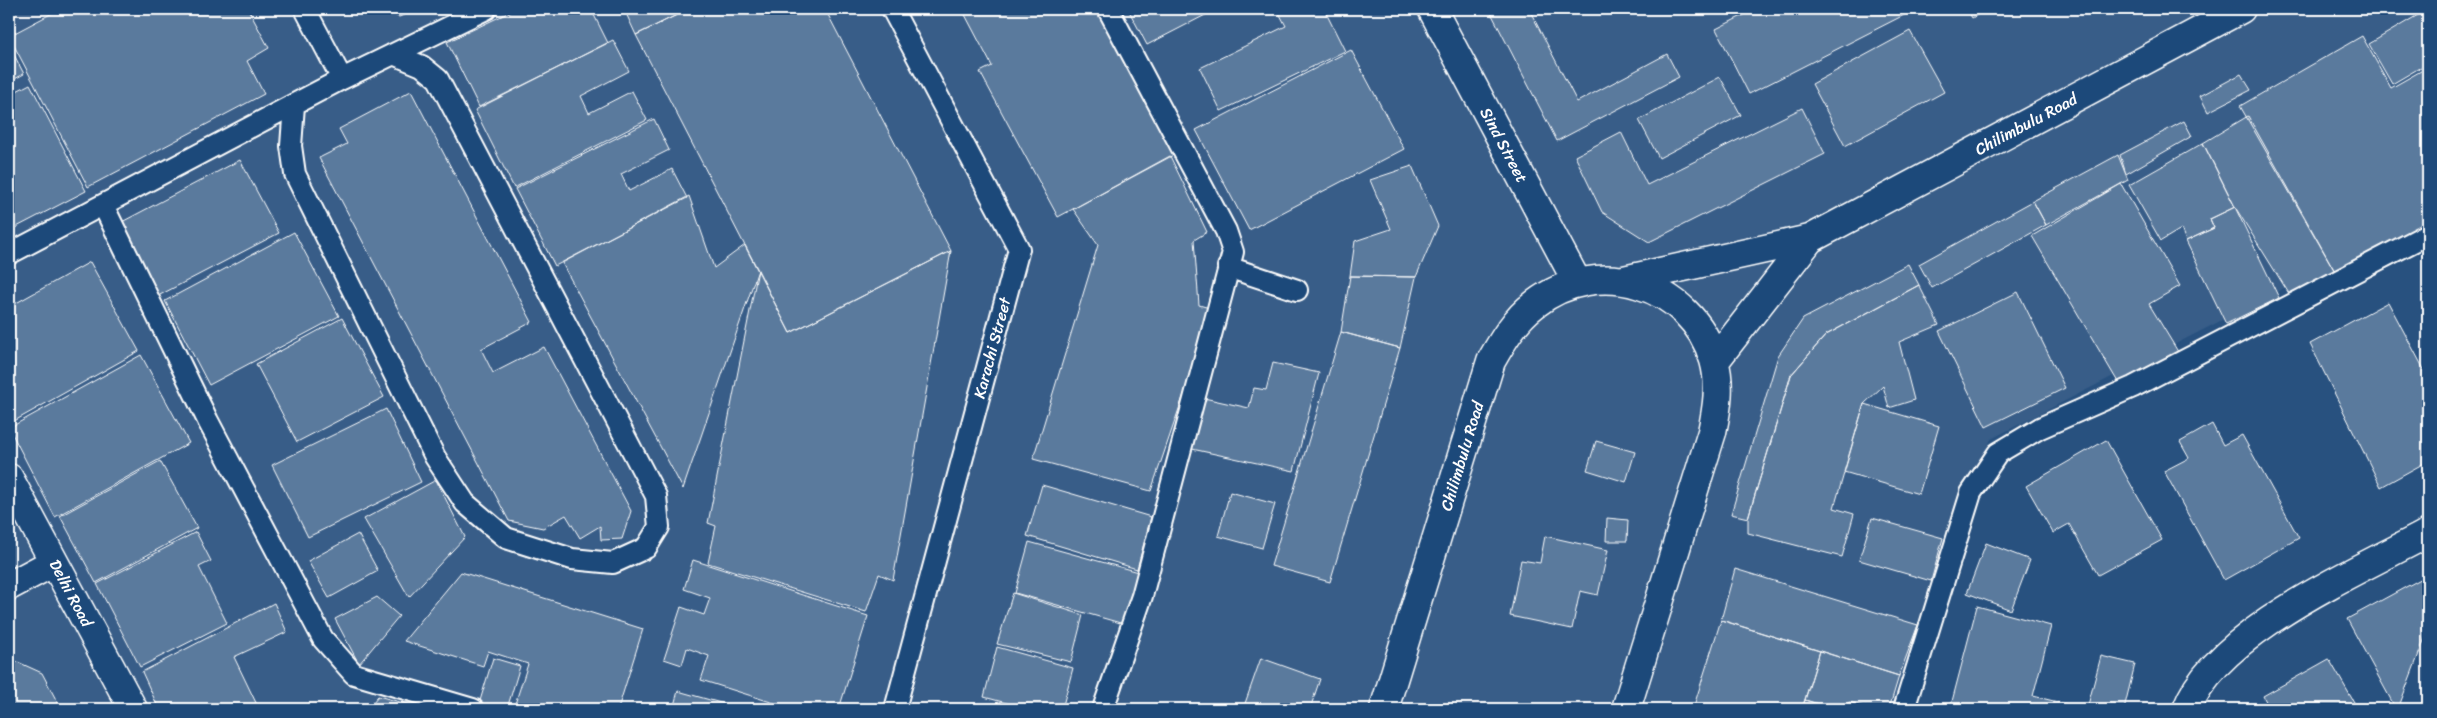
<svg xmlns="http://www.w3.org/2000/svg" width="2437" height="718" font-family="Sriracha,sans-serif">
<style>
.built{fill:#375d88}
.building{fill:#5a7a9d;stroke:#fff}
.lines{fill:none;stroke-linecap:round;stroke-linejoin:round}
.lane-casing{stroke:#fff;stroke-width:24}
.street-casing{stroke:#fff;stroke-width:31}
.secondary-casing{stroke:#fff;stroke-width:31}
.lane{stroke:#1f4a7a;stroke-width:20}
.street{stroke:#1f4a7a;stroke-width:28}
.secondary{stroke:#1f4a7a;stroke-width:28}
.labels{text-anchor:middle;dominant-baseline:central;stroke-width:4;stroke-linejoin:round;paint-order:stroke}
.street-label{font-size:16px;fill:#fff;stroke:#1f4a7a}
</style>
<rect width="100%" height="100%" fill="#28517f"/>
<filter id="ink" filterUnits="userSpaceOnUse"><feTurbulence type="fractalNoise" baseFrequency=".02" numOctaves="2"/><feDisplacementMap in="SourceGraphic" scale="10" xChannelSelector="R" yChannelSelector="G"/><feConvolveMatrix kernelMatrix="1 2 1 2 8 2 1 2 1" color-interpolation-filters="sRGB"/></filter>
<g filter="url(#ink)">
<path class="built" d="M9 9H2428V214L1991 439 1931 581 1898 709H9Z"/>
<path class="building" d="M60 9H248L269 48 247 61 264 94 88 187 9 36Z
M379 9H418L399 17Z
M516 9H591L608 43 479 107 447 42Z
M624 9H689L636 35Z
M689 9H825L951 251 790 333 636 35Z
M962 9H1097L1179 152 1058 217 980 72 992 66Z
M1128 9H1217L1147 45Z
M1277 9H1324L1345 51 1221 111 1200 68 1286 26Z
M1489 9H1529L1577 102 1667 54 1679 77 1557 141Z
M1756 9H1903L1906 14 1749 94 1716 29Z
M1967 9H1987L1972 18Z
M2428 9V63L2392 84 2369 44Z
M1910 31 1944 92 1845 146 1812 84Z
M2362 36 2391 88 2428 67V222L2337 275 2240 106Z
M613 40 629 71 581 96 589 113 632 91 647 120 514 188 475 110Z
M9 45 24 74 9 82Z
M1351 50 1404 149 1249 230 1196 130Z
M2241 74 2251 90 2208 112 2200 96Z
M1720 77 1741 115 1659 158 1639 120Z
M30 84 86 191 9 231V95Z
M411 91 532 322 481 349 493 373 544 347 631 511 622 539 601 540 600 526 580 538 566 515 543 528 509 521 319 158 347 144 339 129Z
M1802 108 1825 154 1649 242 1602 212 1575 156 1621 132 1647 185Z
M2248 116 2337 275 2293 300 2235 207 2203 143Z
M654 119 669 150 621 174 629 191 672 169 687 198 555 266 515 189Z
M2184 121 2192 136 2126 174 2120 155Z
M2203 143 2235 207 2210 219 2214 228 2186 241 2181 229 2161 241 2129 185Z
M2118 155 2128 180 2046 225 2033 201Z
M1170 156 1207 232 1194 240 1199 305 1213 309 1151 491 1033 459 1098 245 1073 209Z
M240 160 279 233 156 297 118 224Z
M1412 166 1438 226 1416 277 1350 276 1355 241 1391 229 1370 180Z
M2121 184 2180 286 2149 304 2180 355 2122 389 2032 236Z
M689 196 714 268 745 245 758 270 683 489 562 263Z
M2033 201 2046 225 1932 288 1919 264Z
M2235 207 2279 298 2226 324 2186 241 2214 228 2210 219Z
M294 232 339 316 209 385 165 301Z
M951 251 893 580 879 574 866 612 708 563 716 526 708 523 758 270 790 333Z
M90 262 139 351 9 424V307Z
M1908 264 1919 285 1826 335 1791 375 1748 518 1731 514 1778 356 1803 319Z
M1350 276 1416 277 1400 348 1341 332Z
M1919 285 1939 325 1899 342 1914 400 1889 408 1883 386 1864 404 1834 508 1854 514 1842 557 1748 533V518L1791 375 1826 335Z
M2018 292 2065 388 1986 427 1939 331Z
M2388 302 2428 377V461L2381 487 2310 344Z
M342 318 384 397 297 442 256 364Z
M1341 332 1400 348 1330 582 1271 566Z
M141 355 189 443 55 517 9 428Z
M1273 363 1319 373 1294 471 1192 449 1204 398 1249 408 1254 388 1266 390Z
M1864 404 1939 426 1919 494 1844 472Z
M386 409 421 482 308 537 272 465Z
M2212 424 2223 445 2242 435 2299 538 2224 580 2164 471 2189 458 2180 442Z
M2106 440 2162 540 2098 575 2069 524 2053 533 2026 486Z
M1596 441 1635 452 1626 482 1587 470Z
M160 461 197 528 96 583 60 516Z
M436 480 465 537 409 597 364 519Z
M1042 485 1151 517 1137 569 1027 536Z
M1230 492 1275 504 1262 548 1218 536Z
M1607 518 1628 520 1627 541H1606Z
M1872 518 1943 538 1931 581 1859 560Z
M196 532 211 561 199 567 227 623 140 667 97 584Z
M358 534 378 571 329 598 308 561Z
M1545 536 1608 550 1598 595 1580 591 1572 629 1510 616 1521 560 1540 563Z
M1029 542 1138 572 1124 624 1015 593Z
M1986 543 2030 560 2011 610 1967 593Z
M693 560 868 616 839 709H793L701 680 709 656 687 648 682 665 664 659 681 607 704 615 710 598 684 589Z
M1735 569 1918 625 1899 676 1721 620Z
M461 572 643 629 618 709H533L515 704 528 664 488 651 483 666 404 641Z
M2428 575V630L2398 709H2396L2347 619Z
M1013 593 1083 615 1071 662 997 644Z
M377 597 399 616 359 664 335 619Z
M274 603 287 632 234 657 259 709H159L142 672Z
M1977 606 2051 626 2033 696 2066 704 2064 709H1950Z
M1721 620 1820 651 1802 709H1693Z
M997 647 1073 668 1062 709H1029L984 697Z
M1820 651 1899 676 1889 709H1871L1849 702 1847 709H1834L1805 700Z
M2101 656 2135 664 2124 709H2087Z
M9 658 42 673 61 709H9Z
M493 658 520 666 507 709H496L479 704Z
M1261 658 1320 679 1310 709H1243Z
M2329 659 2358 709H2270L2263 696Z
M678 691 742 709H673Z
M378 696 422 708V709H367Z
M1805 700 1834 709H1802Z"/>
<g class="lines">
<defs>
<path id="lane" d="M305 9 342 79
M892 9 1019 249 895 709
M294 105 291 146 295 174 435 457 465 503 506 538 572 559 613 563 646 548 659 527 656 496 438 79 422 66 393 54
M103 205 208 421 323 639 354 674 473 709
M9 254 342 79 486 9
M1228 267 1297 290
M1103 709 1142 596 1233 252 1226 231 1108 9
M1904 709 1971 493 1998 453 2040 428 2133 387 2428 234"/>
<path id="street" d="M1432 9 1577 282
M9 478 133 709
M9 586 54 562
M2187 709C2215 632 2358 571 2428 533"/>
<path id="secondary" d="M1624 280 1810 239 2241 9
M1715 361 1810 239
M1384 709 1491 361C1503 340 1515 319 1535 304 1598 255 1691 283 1714 360 1721 385 1717 408 1712 432L1626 709"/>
</defs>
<use href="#lane" class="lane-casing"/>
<use href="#street" class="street-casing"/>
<use href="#secondary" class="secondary-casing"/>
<use href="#lane" class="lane"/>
<use href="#street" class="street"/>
<use href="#secondary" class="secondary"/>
</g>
</g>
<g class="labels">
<g class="street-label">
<text transform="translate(2026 124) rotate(-28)">Chilimbulu Road</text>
<text transform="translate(1504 145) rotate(62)">Sind Street</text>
<text transform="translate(992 348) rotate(-75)">Karachi Street</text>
<text transform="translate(1462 456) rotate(-73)">Chilimbulu Road</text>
<text transform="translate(71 593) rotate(62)">Delhi Road</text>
</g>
</g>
<rect width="2437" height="718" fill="none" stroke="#1f4a7a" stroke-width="30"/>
<rect x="15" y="15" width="2407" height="688" fill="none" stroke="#fff" stroke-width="2" filter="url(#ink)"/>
</svg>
